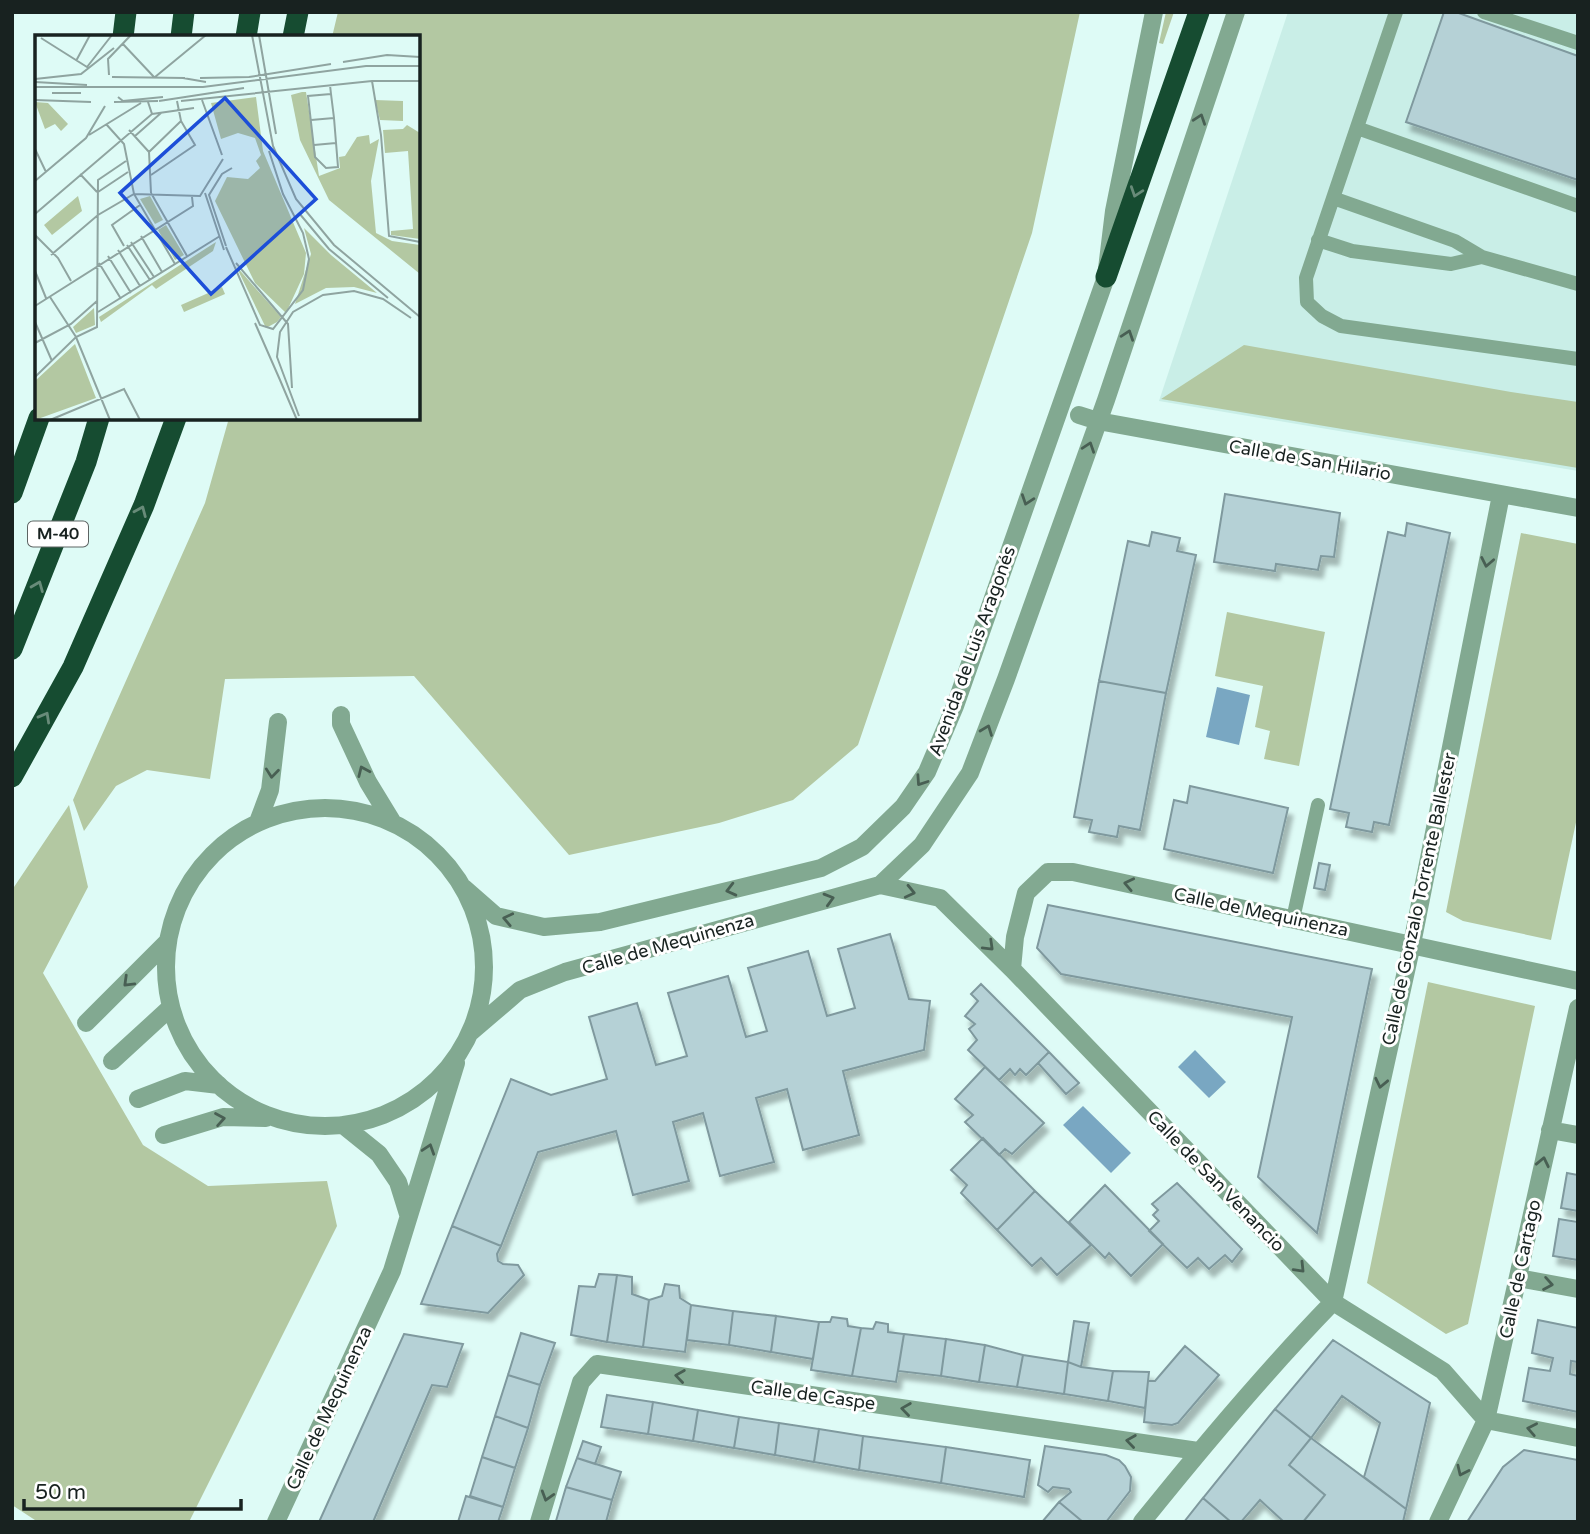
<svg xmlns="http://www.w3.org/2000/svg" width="1590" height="1534" font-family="'Varela Round',sans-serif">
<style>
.built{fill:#c9eee7}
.green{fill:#b3c8a2}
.water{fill:#79a7c2}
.building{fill:#b5d1d6;stroke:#7f999e;stroke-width:2;filter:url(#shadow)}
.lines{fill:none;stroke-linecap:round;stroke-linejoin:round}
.lane{stroke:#82a991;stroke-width:14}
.street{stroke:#82a991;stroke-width:18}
.highway{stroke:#164c31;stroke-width:21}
.oneway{stroke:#485f53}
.oneway2{stroke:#688b79}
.labels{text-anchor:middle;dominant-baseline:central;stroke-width:6;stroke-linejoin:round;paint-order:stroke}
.shield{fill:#fff;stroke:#5d6463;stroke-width:2}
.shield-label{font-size:16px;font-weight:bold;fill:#182220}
.street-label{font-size:18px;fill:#182220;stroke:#fff}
.inset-road{fill:none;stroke:#8fa4a0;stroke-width:2}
.view{fill:#1d4ed8;fill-opacity:0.15;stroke:#1d4ed8;stroke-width:3.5}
.inset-edge{fill:none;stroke:#182220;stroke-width:3.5}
</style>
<defs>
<filter id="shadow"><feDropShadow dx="4.5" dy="8" stdDeviation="2" flood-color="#0004"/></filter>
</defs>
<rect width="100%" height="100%" fill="#defbf6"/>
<path class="built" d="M1288 12H1578V471L1159 401Z"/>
<path class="green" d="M338 12H1080L1032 233 858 745 793 800 719 823 569 855 414 676 225 679 210 779 147 770 116 786 84 831 73 800 205 503 229 418H418V37H332Z
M1166 12H1174L1163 44 1159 43Z
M1244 345 1511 392 1578 402V468L1161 399Z
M1521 533 1578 544V813L1551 940 1463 921 1446 912Z
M1227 612 1325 632 1299 766 1264 759 1270 731 1255 727 1263 686 1215 676Z
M69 805 88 887 43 973 143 1145 208 1186 327 1181 337 1226 189 1522H38L12 1505V890Z
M1428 982 1535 1006 1468 1324 1446 1334 1367 1283Z"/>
<path class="water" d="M1217 687 1250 695 1239 745 1206 737Z
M1195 1050 1226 1082 1209 1098 1178 1067Z
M1083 1106 1131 1153 1111 1173 1063 1125Z"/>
<path class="building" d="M1444 12H1456L1578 56V180L1406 122Z
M1225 494 1340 513 1334 557 1321 556 1318 570 1276 564 1275 571 1214 562Z
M1407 523 1450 533 1389 825 1374 822 1372 832 1346 827 1349 813 1330 809 1388 532 1405 536Z
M1152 532 1180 538 1177 551 1196 555 1166 693 1099 681 1128 541 1149 546Z
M1099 681 1166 693 1140 830 1119 826 1117 837 1089 832 1092 820 1074 817Z
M1190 786 1288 808 1273 873 1164 849 1174 800 1187 803Z
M1319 863 1330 865 1325 890 1314 888Z
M1048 905 1372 969 1317 1233 1258 1177 1292 1017 1061 974 1037 948Z
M890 934 909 999 930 1001 924 1050 843 1071 859 1135 803 1150 787 1089 756 1098 774 1162 720 1176 703 1113 673 1122 689 1181 633 1195 616 1131 538 1152 501 1246 452 1226 511 1079 551 1095 607 1079 589 1017 637 1003 656 1065 687 1056 668 993 728 976 746 1037 767 1031 748 968 808 951 827 1016 855 1008 838 949Z
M981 984 1049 1052 1026 1075 1020 1069 1015 1075 1010 1069 999 1080 968 1050 977 1040 969 1029 975 1024 965 1016 978 1001 971 994Z
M1049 1052 1079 1083 1066 1094 1038 1063Z
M985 1067 1044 1123 1012 1154 1005 1149 999 1155 965 1122 973 1115 955 1099Z
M983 1138 1035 1191 997 1230 961 1193 967 1185 951 1170Z
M1567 1173 1578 1175V1211L1561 1208Z
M1177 1183 1242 1249 1232 1262 1225 1255 1209 1269 1198 1258 1187 1268 1149 1231 1159 1221 1153 1215 1158 1210 1152 1204Z
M1105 1185 1163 1244 1131 1276 1109 1253 1105 1258 1069 1222Z
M1035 1191 1091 1245 1057 1275 1041 1258 1032 1266 997 1230Z
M1559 1219 1578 1222V1260L1553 1256Z
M452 1226 501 1246 497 1254 498 1261 503 1264 518 1265 524 1275 488 1313 421 1304Z
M599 1274 617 1275 607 1342 571 1335 579 1286 595 1287Z
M617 1275 632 1277V1294L649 1300 643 1347 607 1342Z
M665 1284 679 1286 680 1298 691 1305 685 1352 643 1347 649 1300 662 1296Z
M691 1305 733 1311 729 1345 687 1340Z
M733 1311 776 1316 771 1352 729 1345Z
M776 1316 819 1322 813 1359 771 1352Z
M832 1317 847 1319 848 1326 861 1328 852 1376 811 1370 819 1322H830Z
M1538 1320 1578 1328V1362L1571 1361 1570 1374 1578 1376V1412L1523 1401 1529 1368 1550 1371 1553 1358 1532 1353Z
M1074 1321 1089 1323 1081 1367 1068 1362Z
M876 1322 888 1324V1332L904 1334 896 1382 852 1376 861 1328 873 1329Z
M521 1333 555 1343 540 1385 508 1375Z
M404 1334 463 1344 447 1387 432 1385 373 1522H319Z
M904 1334 946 1339 941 1376 898 1371Z
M946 1339 985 1345 979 1382 941 1376Z
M1333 1340 1430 1403 1406 1509 1364 1477 1380 1423 1342 1396 1311 1438 1275 1409Z
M985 1345 1023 1355 1017 1387 979 1382Z
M1185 1346 1219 1375 1178 1423 1172 1425 1144 1422 1148 1381H1155Z
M1023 1355 1068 1362 1064 1394 1017 1387Z
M1068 1362 1081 1367 1113 1371 1108 1401 1064 1394Z
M1113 1371 1149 1372 1145 1408 1108 1401Z
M508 1375 540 1385 528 1428 495 1416Z
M607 1395 653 1402 648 1434 601 1427Z
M653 1402 698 1410 693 1441 648 1434Z
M1275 1409 1311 1438 1289 1465 1325 1495 1303 1522H1284L1260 1500 1241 1522H1231L1203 1498Z
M698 1410 739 1417 734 1448 693 1441Z
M495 1416 528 1428 515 1468 482 1457Z
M739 1417 779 1423 775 1455 734 1448Z
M779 1423 819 1429 814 1462 775 1455Z
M819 1429 863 1436 859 1470 814 1462Z
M863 1436 946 1447 941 1483 859 1470Z
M1311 1438 1406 1509 1403 1522H1303L1325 1495 1289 1465Z
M583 1441 601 1447 595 1464 577 1458Z
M1045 1446 1106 1455 1119 1460 1125 1466 1131 1477 1130 1491 1106 1522H1083L1059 1502 1071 1492 1069 1489 1053 1487 1048 1492 1038 1485Z
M946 1447 1030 1460 1024 1497 941 1483Z
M1524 1450 1578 1460V1522H1467L1503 1467Z
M482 1457 515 1468 503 1507 470 1496Z
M577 1458 621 1472 612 1500 566 1487Z
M566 1487 612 1500 606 1522 556 1521Z
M466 1496 503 1507 498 1522H458Z
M1203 1498 1231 1522H1184Z
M1059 1502 1083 1522H1042Z"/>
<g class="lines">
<path class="lane" d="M1396 12 1306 278 1307 302 1322 316 1341 326 1578 359
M1484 12 1578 43
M1357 128 1578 206
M1333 198 1455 241 1482 257 1578 284
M1318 240 1352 251 1451 264 1482 257
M1293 919 1318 805"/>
<path class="street" d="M1079 415 1098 421 1578 508
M341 715V724L368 782 393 823
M166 967a159 159 0 1 1 318 0a159 159 0 1 1-318 0Z
M258 822 270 790 278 722
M880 885 940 898 1012 969 1333 1302 1443 1371 1486 1420 1578 1438
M464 888 496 916 544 927 600 922 821 868 862 847 903 807 927 772 955 706 1106 277 1114 211 1154 12
M1012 969 1015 937 1026 893 1048 872H1073L1578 981
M86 1023 168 941
M471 1032 520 990 565 972 880 885 922 845 970 773 1006 679 1106 400 1236 12
M112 1061 171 1007
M138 1099 185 1081 219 1085
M343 1125 379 1154 398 1182 408 1214
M1550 1130 1578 1135
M164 1135 223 1117 266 1118
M1518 1278 1578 1289
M1333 1302 1412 944 1501 495
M276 1522 392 1271 456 1063
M539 1522 581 1382 597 1364 1198 1451
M1142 1522C1203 1446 1265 1372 1333 1302
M1438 1522 1486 1420 1578 1008"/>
<path class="highway" d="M123 37 126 12
M181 37 184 12
M246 37 250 12
M293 37 298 12
M1106 277 1199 12
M12 493 39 418
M12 649 86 462 99 418
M12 777 73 667 144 505 176 418"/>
</g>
<defs><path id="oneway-chevron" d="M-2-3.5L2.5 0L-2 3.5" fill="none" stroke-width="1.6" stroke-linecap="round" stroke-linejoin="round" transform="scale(1.75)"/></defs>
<g class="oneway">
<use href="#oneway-chevron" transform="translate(1200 119) rotate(-71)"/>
<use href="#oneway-chevron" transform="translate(1128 335) rotate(-71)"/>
<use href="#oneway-chevron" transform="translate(1089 447) rotate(-71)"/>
<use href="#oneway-chevron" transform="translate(1027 500) rotate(109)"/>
<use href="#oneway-chevron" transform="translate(1487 562) rotate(101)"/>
<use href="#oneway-chevron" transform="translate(987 730) rotate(-69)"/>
<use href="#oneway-chevron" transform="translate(363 771) rotate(-114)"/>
<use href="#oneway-chevron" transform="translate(272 773) rotate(96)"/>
<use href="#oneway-chevron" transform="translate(921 781) rotate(124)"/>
<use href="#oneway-chevron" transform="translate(1129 884) rotate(-168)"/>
<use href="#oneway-chevron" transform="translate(731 890) rotate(166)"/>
<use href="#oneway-chevron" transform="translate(910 892) rotate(13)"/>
<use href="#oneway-chevron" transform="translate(829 899) rotate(-16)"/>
<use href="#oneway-chevron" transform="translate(508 919) rotate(-168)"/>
<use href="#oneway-chevron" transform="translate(989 946) rotate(44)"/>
<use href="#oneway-chevron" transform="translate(128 982) rotate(136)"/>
<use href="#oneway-chevron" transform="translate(1381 1083) rotate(102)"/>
<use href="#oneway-chevron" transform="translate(220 1119) rotate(-10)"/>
<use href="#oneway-chevron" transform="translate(429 1149) rotate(-72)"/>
<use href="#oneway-chevron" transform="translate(1543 1162) rotate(-78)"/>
<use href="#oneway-chevron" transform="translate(1300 1268) rotate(46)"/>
<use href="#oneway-chevron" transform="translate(1548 1284) rotate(10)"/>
<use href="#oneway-chevron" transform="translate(680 1376) rotate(-172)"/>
<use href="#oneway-chevron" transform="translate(906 1409) rotate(-172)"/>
<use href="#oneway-chevron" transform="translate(1532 1429) rotate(-169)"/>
<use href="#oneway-chevron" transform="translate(1131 1441) rotate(-172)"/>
<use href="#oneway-chevron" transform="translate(1462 1471) rotate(115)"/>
<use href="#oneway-chevron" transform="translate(547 1496) rotate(107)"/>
</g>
<g class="oneway2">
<use href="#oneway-chevron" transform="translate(1136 192) rotate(109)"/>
<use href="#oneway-chevron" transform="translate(141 511) rotate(-67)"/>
<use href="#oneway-chevron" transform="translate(38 586) rotate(-68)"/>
<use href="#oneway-chevron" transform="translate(45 717) rotate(-61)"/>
</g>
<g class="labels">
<rect class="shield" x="28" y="521.5" width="60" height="25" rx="5"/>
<g class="shield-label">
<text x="58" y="534">M-40</text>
</g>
<g class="street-label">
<text transform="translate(1310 460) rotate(10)">Calle de San Hilario</text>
<text transform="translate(972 651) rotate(-70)">Avenida de Luis Aragonés</text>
<text transform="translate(1419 899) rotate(-78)">Calle de Gonzalo Torrente Ballester</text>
<text transform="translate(1261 912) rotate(12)">Calle de Mequinenza</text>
<text transform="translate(668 944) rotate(-16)">Calle de Mequinenza</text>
<text transform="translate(1216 1181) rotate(46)">Calle de San Venancio</text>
<text transform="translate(1520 1269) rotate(-78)">Calle de Cartago</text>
<text transform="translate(813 1395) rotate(8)">Calle de Caspe</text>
<text transform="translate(329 1408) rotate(-65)">Calle de Mequinenza</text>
</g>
</g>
<g transform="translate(35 35)">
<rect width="385" height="385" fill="#defbf6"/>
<path d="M267 57H271L284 141 305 133 304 122 310 121 322 102 334 100 335 109 344 104 336 146 341 198 357 206 385 210V239L294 165 265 105 256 60ZM221 62 228 116 271 218 269 239 251 278 220 248 180 166 192 142 213 144 225 133 221 126 226 120 220 103 203 98 186 104 176 68ZM340 65 368 66V86L345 85ZM0 67 13 68 33 89 26 96 20 89 10 94ZM372 90 385 98V204L356 200V196L378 194 373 116 350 118 348 95 368 94ZM43 161 47 176 17 200 9 190ZM115 161 128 185 120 189 105 164ZM131 190 149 220 140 225 123 195ZM269 193 296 220 342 258 319 252 291 253 260 269 276 219ZM181 207 178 216 121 254 117 250 66 287 64 282ZM201 231 246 282 242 287 231 293ZM187 252 190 259 149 277 146 270ZM59 273 60 290 41 298 38 292ZM40 309 61 363 0 385V346Z" fill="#b3c8a2"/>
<path class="inset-road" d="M217 0 238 111 261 164 299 210 385 282M224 0 241 99M6 3 52 32 77 0M87 8 119 42M41 26 55 0M308 27 352 20 385 22M74 40 73 24 96 0M77 42 150 43M120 42 171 0M148 43 171 47M165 43 214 42 296 29M0 44 46 39 79 13M337 46 346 100 354 201 385 207M0 47 52 50M295 50 296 59 299 83 303 132 291 133 280 122 273 61 296 59M0 52H168L331 31H385M17 58H46M83 62 88 66 128 62M0 65 56 67M167 65 187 120M124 66 209 53M146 66 337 46H385M79 67 123 66M117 79 159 73M276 85 299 83M71 89 89 109 99 159 140 229M94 95 114 117M54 100 106 68M100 101 126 78M279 110 301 108M0 114 11 137M45 139 62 157M116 140 160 110 146 86 142 66M0 146 51 103 70 71M63 157 93 137M116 158 114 117 146 86M116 158 152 221M170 158 189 215M264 178 294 214 353 263M0 179 117 79 113 67M0 200 23 223 36 246M106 201 127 237M96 207 119 242M92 210 115 245M89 211 77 190 105 170M191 211 174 160 187 139 197 133M191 212 225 290 238 294 268 255 274 224 268 198 248 159 234 116M83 215 105 251M16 220 63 180 99 159 165 161 188 124M73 221 96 258M64 228 86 264M201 228 253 289 257 353M0 236 11 263M15 262 41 302 75 385M0 271 158 171 157 162M63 277 185 201M0 287 17 326M220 288 245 345M0 308 36 289 62 266M0 342 41 302 62 292 63 145 91 126M245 345 262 385M264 381 242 322 245 297 258 277 288 260 319 256 348 264 376 283M15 385 89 354 105 385"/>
<path class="view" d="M190 63 281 164 176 259 85 158Z"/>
<rect width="385" height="385" class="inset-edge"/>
</g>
<rect width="1590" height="1534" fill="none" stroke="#182220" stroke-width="28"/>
<path d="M24 1499v10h217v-10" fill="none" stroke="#182220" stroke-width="3.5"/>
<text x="35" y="1499" font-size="21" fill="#182220" stroke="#ffffff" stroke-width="5" paint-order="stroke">50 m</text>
</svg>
